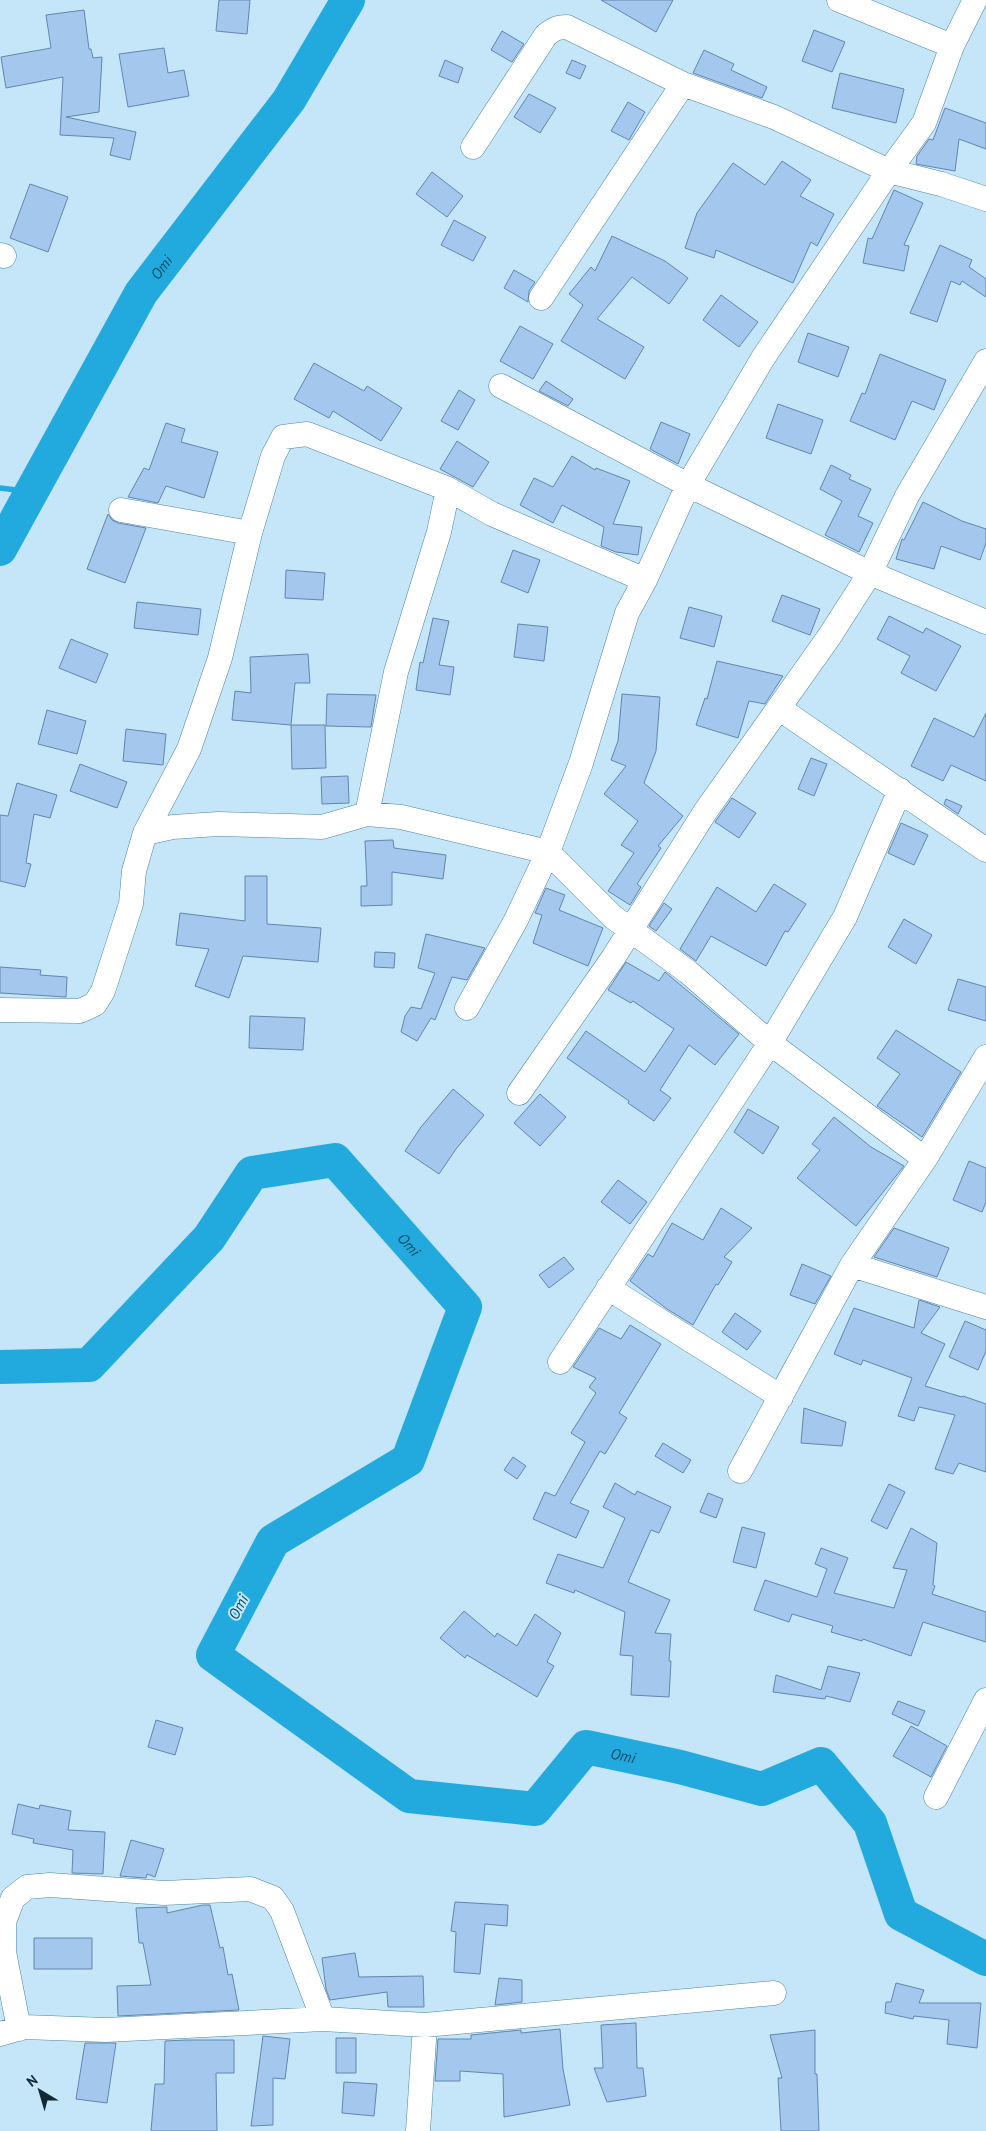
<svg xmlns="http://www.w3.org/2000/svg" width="986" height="2131" font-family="'PT Sans',sans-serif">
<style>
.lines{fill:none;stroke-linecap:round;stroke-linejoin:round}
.stream{stroke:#22aadf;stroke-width:5.5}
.river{stroke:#22aadf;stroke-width:34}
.building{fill:#a4c7ed;stroke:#6286ae}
.minor-casing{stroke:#4e86a2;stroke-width:25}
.minor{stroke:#fff;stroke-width:24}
.labels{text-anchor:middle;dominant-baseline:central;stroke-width:4;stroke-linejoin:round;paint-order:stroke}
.water-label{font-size:15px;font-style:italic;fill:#034d68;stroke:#c4e6f8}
</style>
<rect width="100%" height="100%" fill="#c4e6f8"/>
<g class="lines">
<path class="stream" d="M0 488 32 492"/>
<g class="river">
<path id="s1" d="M0 549 141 293 289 100 348 0"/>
<path id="s2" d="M0 1367 89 1365 209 1238 252 1173 335 1160 465 1307 408 1460 273 1541 213 1655 409 1796 535 1809 586 1747 680 1767 762 1789 821 1764 870 1823 901 1914 986 1959"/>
</g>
</g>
<path class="building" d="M219 0H250L247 34 216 31Z
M601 0H673L656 32Z
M84 10 89 49H91L93 58 102 57 99 112 66 117 136 132 130 160 110 155 114 138 60 135 63 77 6 88 1 57 51 48 46 15Z
M814 30 845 42 832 72 802 61Z
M502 31 524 44 512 62 491 50Z
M164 48 168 73 184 70 189 96 128 107 119 54Z
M704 50 734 64 731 70 767 87 762 98 693 73Z
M445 60 463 68 458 83 439 76Z
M572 60 586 66 580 79 566 73Z
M840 73 904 89 896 123 832 108Z
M529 94 556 108 540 133 514 117Z
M628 102 645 112 629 140 611 131Z
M945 108 986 123V149L959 139 955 171 916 164 917 156 929 139 933 140Z
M782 161 811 180 800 196 834 214 817 246 811 242 793 283 716 250 714 258 685 248 697 213 733 163 765 185Z
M432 172 463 196 447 217 416 194Z
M30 184 68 197 48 252 10 238Z
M894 190 923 203 904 245 909 246 904 271 863 263 868 238 872 239Z
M454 220 486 237 473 261 441 245Z
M612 236 665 261 688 278 669 304 632 277 597 319 644 347 625 379 561 341 583 305 569 294 591 267 595 271Z
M940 245 972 260 969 267 986 279V297L962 281 960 285 951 281 937 322 910 313Z
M514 270 535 282 529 291 528 302 504 288Z
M721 295 758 322 739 347 703 320Z
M520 326 553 344 533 379 500 361Z
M808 333 849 347 838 377 798 362Z
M880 354 946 380 934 410 912 401 895 440 850 421 862 393 865 394Z
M314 363 364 391 367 386 402 408 381 441 333 411 329 418 294 399Z
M546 381 573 399 568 406 539 391Z
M459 390 475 400 458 430 441 421Z
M778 404 823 420 811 454 766 438Z
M661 422 690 434 678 464 650 449Z
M166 423 185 429 181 442 218 452 204 498 166 486 158 503 128 497 144 468 149 470Z
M457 441 489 462 473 487 440 469Z
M572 456 595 470 596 468 630 481 613 524 642 527 638 555 616 552 601 546 604 527 562 505 553 523 520 505 534 478 553 487Z
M831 465 851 475 849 479 871 489 858 516 873 523 859 552 825 535 842 501 820 489Z
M923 502 962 521 986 529V543L980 560 941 546 934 569 896 559 902 539 904 540Z
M108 514 112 520 118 523 146 528 125 583 87 569Z
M513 550 540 560 528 593 501 582Z
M286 570 325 573 323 600 285 598Z
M782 595 820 609 810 635 772 621Z
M137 602 201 609 198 635 134 628Z
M689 607 722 616 714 647 680 638Z
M889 616 923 633 926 628 961 646 936 691 901 673 910 656 877 639Z
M433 618 449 621 439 665 454 667 450 695 416 690 420 662 423 663Z
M518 624 548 627 544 661 514 657Z
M71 639 108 654 96 683 59 668Z
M308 654 310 683H295L291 725 232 720 235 691 251 693 250 657Z
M717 661 783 676 765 704 749 701 738 738 696 725 705 698 707 699Z
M327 694 376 695 371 727 326 726Z
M622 694 660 697 656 751 644 783 683 816 658 846 661 848 637 884 641 887 630 905 608 891 634 853 621 845 638 821 604 794 626 766 611 760 618 741Z
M47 710 86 721 77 754 38 744Z
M986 713V781L951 765 943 781 911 766 934 718 974 737Z
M291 725H325L326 768 292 769Z
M126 729 166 734 163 765 123 761Z
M811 758 827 764 814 796 798 789Z
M80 764 127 782 117 808 70 791Z
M348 776 349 803 322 804 321 777Z
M17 783 57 795 50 818 34 814 26 863 31 864 25 887 0 881V815L8 816Z
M732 798 756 813 739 838 715 822Z
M946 799 962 806 958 814 944 804Z
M901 823 928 835 914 865 888 853Z
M393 840 394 848 446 855 443 879 392 872V905L361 906V886H367L365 841Z
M245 876H267V924L321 928 318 962 243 956 229 998 195 986 209 949 176 945 180 913 245 921Z
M774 884 806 904 788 932 785 931 766 966 711 936 696 961 680 949 717 887 756 912Z
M546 888 565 895 559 910 603 928 588 966 533 943 542 915 535 913Z
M664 903 672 909 656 931 649 926Z
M904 919 932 935 916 964 888 947Z
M426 934 485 948 467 980 452 977 435 1020 431 1018 417 1041 401 1032 405 1016 411 1007 421 1009 435 973 418 968Z
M375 952 395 953 394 968 374 967Z
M626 962 659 981 665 972 739 1034 715 1065 689 1045 660 1090 671 1098 654 1121 628 1103 629 1101 567 1058 586 1031 645 1072 674 1029 633 1001 631 1003 608 990Z
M0 967 41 970 40 975 67 977 66 997 0 993Z
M958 979 986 987V1021L948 1010Z
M250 1016 305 1018 303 1050 249 1048Z
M896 1030 961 1072 922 1137 877 1106 900 1074 877 1058Z
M453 1089 484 1115 456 1149 439 1174 405 1151 421 1127Z
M540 1094 566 1117 540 1146 514 1123Z
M748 1109 779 1127 763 1154 734 1132Z
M834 1117 871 1147 904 1166 856 1226 797 1178 820 1150 812 1144Z
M969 1161 986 1168V1202L982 1212 953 1200Z
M618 1180 647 1202 630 1224 601 1202Z
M721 1208 752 1228 724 1257 732 1262 718 1285 716 1284 693 1325 667 1309 630 1281 648 1254 653 1257 672 1223 703 1240Z
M894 1228 949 1248 937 1277 874 1257Z
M564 1257 574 1269 549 1288 539 1275Z
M802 1264 831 1276 815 1304 790 1295Z
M919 1300 940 1307 921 1333 945 1344 925 1386 962 1397 963 1396 986 1404V1472L959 1463 953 1474 935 1469 955 1415 919 1407 914 1421 898 1416 912 1378 863 1360 861 1365 834 1354 854 1308 914 1328Z
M735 1313 761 1331 747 1350 722 1332Z
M965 1321 986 1330V1351L978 1370 949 1357Z
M630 1325 661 1344 619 1413 627 1418 605 1454 600 1451 570 1503 589 1511 576 1538 533 1519 545 1492 555 1496 585 1442 571 1433 596 1393 589 1387 596 1378 573 1367 599 1328 621 1339Z
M804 1408 846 1422 842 1446 801 1443Z
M663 1443 691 1460 683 1473 655 1456Z
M513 1457 526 1466 517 1479 504 1470Z
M615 1483 635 1495 637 1491 671 1507 659 1533 651 1530 628 1582 670 1600 655 1633 671 1634 669 1661H671L669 1697 631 1695 633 1656 620 1655 625 1612 575 1590 574 1593 546 1583 558 1554 603 1568 625 1518 603 1507Z
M889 1484 905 1492 887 1529 871 1521Z
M708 1493 723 1499 716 1518 700 1512Z
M742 1527 765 1533 756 1568 733 1562Z
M911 1528 937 1543 933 1585 935 1586 932 1594 986 1612V1642L923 1622 911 1656 863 1639 862 1641 831 1632 833 1626 792 1614 789 1622 754 1610 765 1580 817 1597 827 1569 815 1564 821 1548 848 1558 834 1593 894 1608 907 1570 893 1568Z
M464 1611 495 1637 497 1633 517 1646 535 1614 561 1633 547 1662 554 1666 537 1697 467 1655 465 1658 440 1638Z
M828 1666 860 1673 850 1702 826 1696 825 1699 773 1692 776 1675 821 1690Z
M898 1701 925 1711 918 1726 892 1714Z
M156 1720 183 1728 175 1755 148 1747Z
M911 1726 947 1746 931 1777 893 1756Z
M18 1804 39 1809 40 1805 71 1811 68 1830 105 1832 103 1874 72 1873 73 1850 33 1843 34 1839 12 1834Z
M131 1840 164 1849 155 1877 147 1874 146 1878 120 1876Z
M455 1902 508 1905 507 1926 485 1924 480 1974 454 1972 456 1932 451 1931Z
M203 1905H210L220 1948 223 1947 228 1975 232 1974 239 2010 118 2016 117 1986 151 1985 143 1943H139L136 1908 167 1907V1913Z
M34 1938H92V1969H34Z
M355 1953 359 1977 423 1976 424 2007H388L387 1992 330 2000 326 1989 322 1958Z
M499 1978 522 1980V2002L495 2005Z
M896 1983 924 1990 919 2003H981L977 2048 947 2044 949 2020 914 2016 913 2019 885 2013 886 2002H891Z
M636 2023 637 2068H643L646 2096 607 2102 594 2068H603L601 2025Z
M560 2029 563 2069 570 2105 504 2117 503 2074 460 2071V2081H435L438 2039H471V2035L521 2030V2033Z
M815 2030V2074H817L819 2131H781L778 2078H782L770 2035Z
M263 2036 290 2039 285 2079 273 2078V2125L251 2126Z
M336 2038H356V2073H336Z
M187 2040H234V2073H216L217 2131H151L155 2084H164L165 2041Z
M85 2043H116L107 2103 76 2099Z
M344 2082 377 2084 374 2116 342 2113Z"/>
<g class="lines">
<defs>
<path id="minor" d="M839 0 952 46
M473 147 546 35C554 29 557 27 567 27L683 84 774 117 889 171 924 123 952 46 975 0
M0 255 4 256
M541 298 683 84
M501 386 688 485 870 573 986 622
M121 510 250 533
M780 709 986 850
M367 814 396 672 439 532 448 489
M145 833 189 749 220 658 250 533 273 456 283 437 307 434 448 489 492 514 645 580
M467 1008 516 920 548 852 581 763 627 613 645 580 688 485 763 358 889 171 941 184 986 199
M0 1010 80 1011 95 1004 103 991 131 904 134 871 145 833 173 827 218 824 322 827 367 814 401 817 548 852 613 917 688 972 770 1043 845 917 900 790
M519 1093 613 958 705 812 829 637 870 573 907 496 986 361
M852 1265 986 1307
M608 1288 781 1397
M560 1362 770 1043 925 1159
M740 1471 852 1265 925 1159 986 1057
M936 1797 986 1700
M19 2029 4 1952V1922L13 1898 27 1887 50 1885 164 1893 250 1889 273 1898 282 1911 323 2019
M0 2034 24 2027 106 2030 323 2019 425 2025 774 1993
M418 2131 425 2025"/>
</defs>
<use href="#minor" class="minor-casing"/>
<use href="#minor" class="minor"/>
</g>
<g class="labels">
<g class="water-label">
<text stroke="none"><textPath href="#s1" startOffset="325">Omi</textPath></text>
<text stroke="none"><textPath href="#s2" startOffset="538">Omi</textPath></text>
<text transform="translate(238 1607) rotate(-62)">Omi</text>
<text stroke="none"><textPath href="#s2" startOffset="1558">Omi</textPath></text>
</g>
</g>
<g transform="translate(40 2091) rotate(322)" stroke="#c4e6f8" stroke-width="4" paint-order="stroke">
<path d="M0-4L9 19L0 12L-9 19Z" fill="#112934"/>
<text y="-8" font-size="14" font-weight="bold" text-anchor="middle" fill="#112934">N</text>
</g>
</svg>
